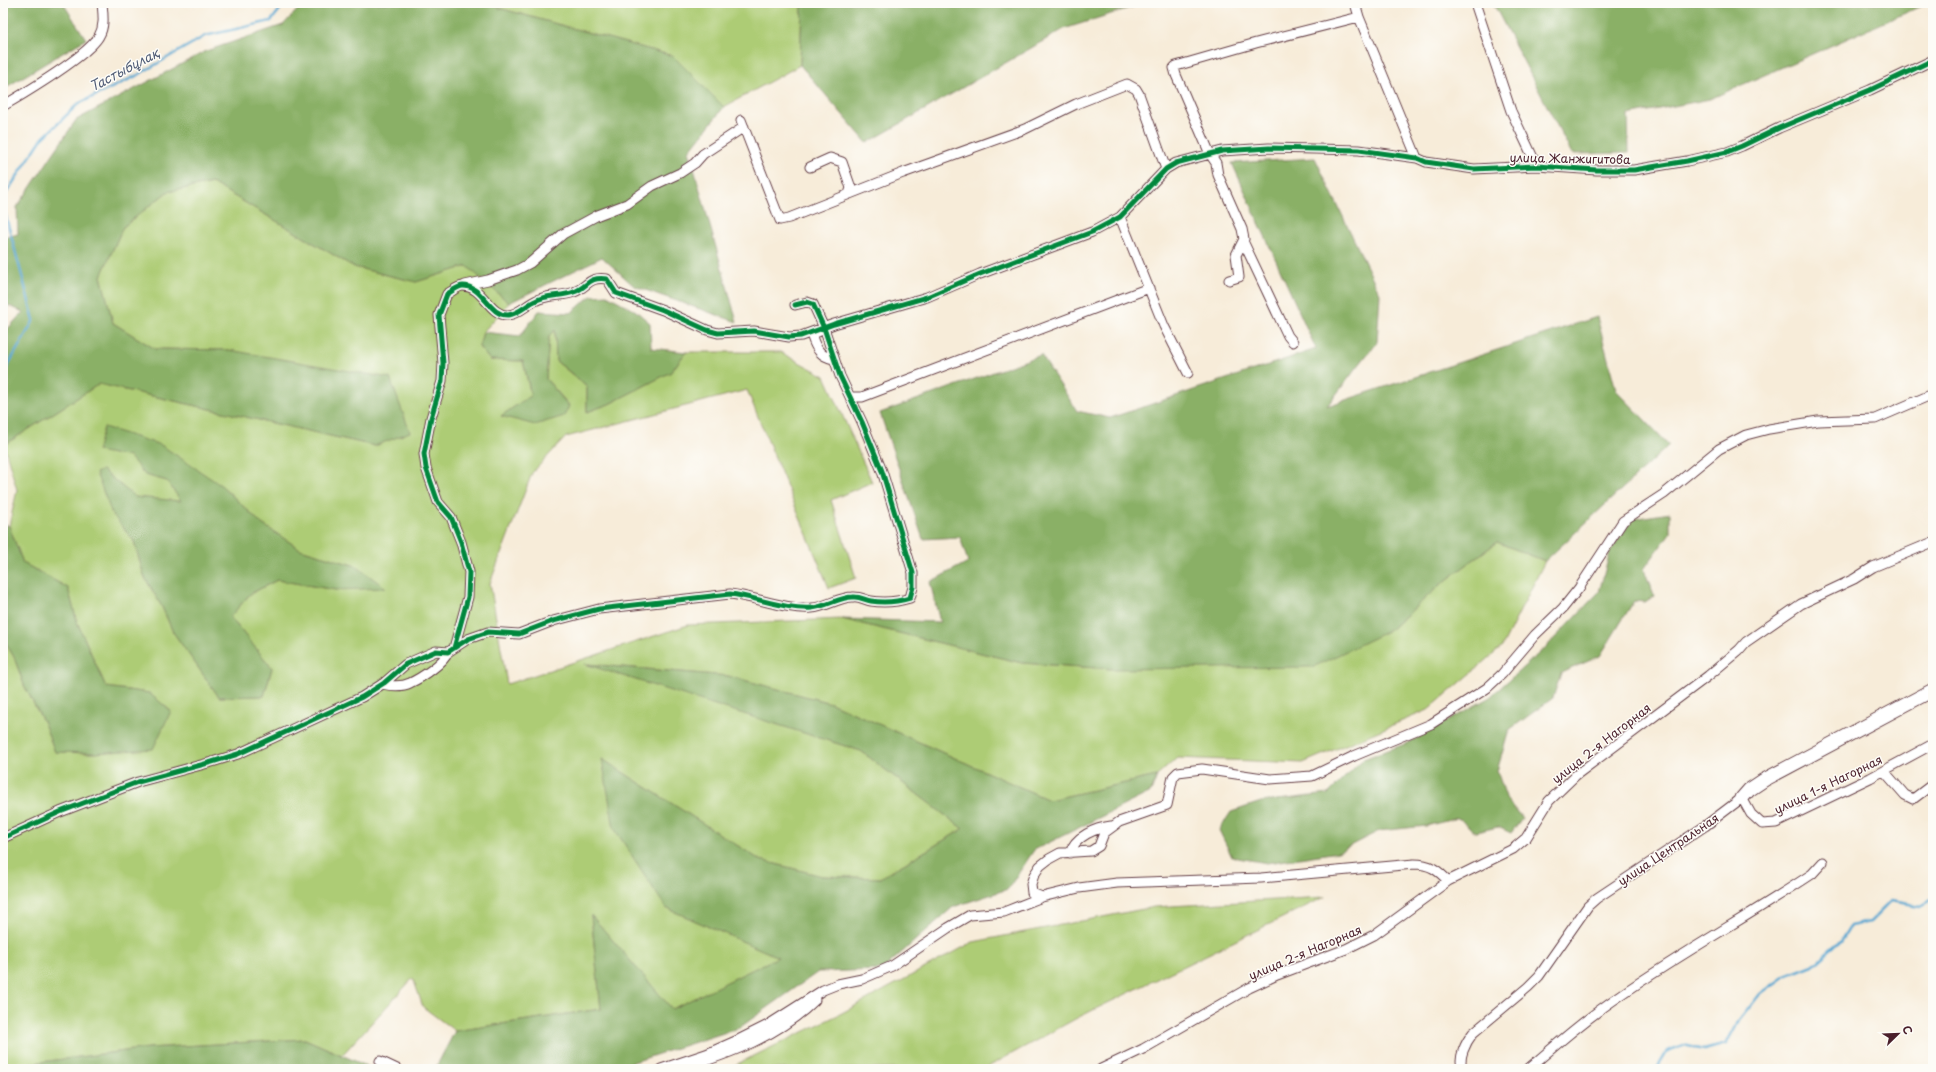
<svg xmlns="http://www.w3.org/2000/svg" width="1936" height="1072" font-family="'Playpen Sans',sans-serif">
<style>
.green{fill:#adcc74;stroke:#7c7650;fill-rule:evenodd}
.forest{fill:#8ab066;stroke:#6a6848}
.lines{fill:none;stroke-linecap:round;stroke-linejoin:round}
.stream{stroke:#58a7d2;stroke-width:2.5}
.street-casing{stroke:#643e45;stroke-width:11}
.secondary-casing{stroke:#643e45;stroke-width:15}
.street{stroke:#fff;stroke-width:9}
.secondary{stroke:#fff;stroke-width:13}
.cycleway-casing{stroke:#fdfcf7;stroke-width:8}
.cycleway{stroke:#00873e;stroke-width:5}
.labels{text-anchor:middle;dominant-baseline:central;stroke-width:3;stroke-linejoin:round;paint-order:stroke}
.street-label{font-size:12px;fill:#4a1f2b;stroke:#fdfcf7}
.water-label{font-size:13px;font-style:italic;fill:#505c76;stroke:#fdfcf7}
</style>
<rect width="100%" height="100%" fill="#fdfcf7"/>
<filter id="ink" filterUnits="userSpaceOnUse"><feTurbulence type="fractalNoise" baseFrequency=".025" numOctaves="2"/><feDisplacementMap in="SourceGraphic" scale="8" xChannelSelector="R" yChannelSelector="G"/><feConvolveMatrix kernelMatrix="1 2 1 2 8 2 1 2 1" color-interpolation-filters="sRGB"/></filter>
<filter id="wash" filterUnits="userSpaceOnUse"><feTurbulence type="fractalNoise" baseFrequency=".012" numOctaves="4" result="noise"/><feDisplacementMap in="SourceGraphic" scale="16" xChannelSelector="R" yChannelSelector="G"/><feGaussianBlur stdDeviation="0.9" result="paint"/><feColorMatrix in="noise" values="0 0 0 0 0 0 0 0 0 0 0 0 0 0 0 0 0 1.4 0 .05"/><feComposite in="paint" operator="in"/></filter>
<g filter="url(#wash)">
<rect width="100%" height="100%" fill="#f7ecd9"/>
<path class="green" d="M491 3H802L800 65 724 107 672 56 499 8Z
M212 183 354 267 416 282 467 266 509 303 483 332 479 347 490 360 523 361 531 396 501 416 569 405 546 379 549 336 555 330 556 361 587 387V412L609 404 671 372 686 352H780L825 376 872 482 831 500 856 578 829 588 747 390 566 437 532 473 490 583 507 684 688 625 842 619 1022 663 1113 669 1390 630 1440 585 1497 542 1545 561 1502 647 1428 710 1303 763 1177 758 1157 776 1049 800 831 703 728 676 588 664 861 751 963 829 880 878 822 876 760 860 602 759 666 908 779 957 672 1009 591 916 601 1009 455 1031 423 1007 413 978 342 1055 305 1039 148 1048 3 1067V638L14 657 24 685 44 723 55 752 94 753 153 748 149 693 106 687 77 622 68 588 23 563 9 526 17 490 4 445 99 384 375 446 229 350 155 349 113 323 101 276 123 227 167 192ZM130 456 222 486 262 524 300 549 356 566 336 590 277 580 250 594 230 617 272 668 264 696 219 697 173 632 162 607 144 576 134 541 112 513 102 470 134 497 182 502 167 481 145 475Z
M1325 897 1079 1017 984 1069H727L842 1013 973 942 1154 907Z"/>
<path class="forest" d="M3 3H63L86 39 3 89Z
M304 3H491L499 8 673 56 724 107 689 151 737 322 634 286 602 257 509 303 467 266 416 282 354 267 212 183 167 192 123 227 101 276 113 323 155 349 229 350 390 378 410 432 375 446 99 384 4 445 3 452V334L23 312 5 304 3 300V238L18 234 17 207 76 120 206 51 283 25Z
M802 3H1145L1064 29 867 143 800 65Z
M1493 3H1928L1710 99 1628 115 1629 153 1572 154Z
M1315 158 1380 294 1377 342 1327 406 1597 317 1616 390 1669 445 1545 561 1497 542 1440 585 1390 630 1313 667 1113 669 1022 663 842 619 940 622 930 582 968 562 960 537 923 539 880 413 1041 355 1077 411 1110 418 1316 349 1232 163Z
M607 295 636 311 650 323 651 348 686 352 671 372 609 404 587 412V386L556 361 555 330 549 336 546 379 569 406 564 416 535 425 501 416 531 395 523 361 490 360 479 347 483 332 520 336 539 311 571 313 591 296Z
M104 427 161 445 222 486 262 524 300 549 356 566 386 588 336 590 277 580 250 594 230 617 272 668 264 696 219 697 173 632 162 607 144 576 134 541 112 514 96 473 102 470 135 497 181 501 167 481 145 475 130 457 97 451Z
M1670 513V533L1644 569 1654 596 1645 602 1634 601 1600 656 1561 673 1553 698 1509 730 1497 771 1507 800 1522 818 1511 833 1498 827 1476 832 1458 818 1426 826 1379 831 1338 852 1267 863 1232 857 1219 830 1231 812 1261 802 1328 794 1363 759 1408 743 1490 697 1546 647 1599 592 1610 552 1632 519Z
M3 523 9 526 23 563 68 588 77 622 106 687 149 693 171 711 153 749 94 753 55 752 44 723 24 685 14 657 3 638Z
M585 664 728 676 831 703 1049 800 1157 776 1151 792 1034 850 1008 889 953 907 882 970 818 972 739 1028 615 1068 435 1069 455 1031 601 1009 591 915 672 1009 778 957 666 908 614 828 602 759 760 860 822 876 880 878 963 829 861 751Z
M305 1039 369 1067 370 1069H3V1067L148 1048Z"/>
<g class="lines">
<path class="stream" d="M3 198 41 140 78 104 136 76 205 36 271 21 285 3
M3 206 34 320 7 367 3 387
M1656 1069 1667 1051 1684 1045 1704 1050 1726 1044 1738 1022 1760 994 1785 976 1813 965 1840 942 1850 926 1870 922 1891 901 1921 906 1933 899"/>
</g>
</g>
<g filter="url(#ink)">
<g class="lines">
<defs>
<path id="street" d="M1355 3 1359 17
M1475 3 1511 111 1537 166
M3 106C25 93 88 56 99 36 105 26 103 14 102 3
M741 120 780 220 789 218 903 173 1025 129 1076 104 1127 84 1136 89 1139 94 1166 169
M810 167 830 158 842 162 851 188 849 194
M1120 217 1164 326 1188 373
M1243 241 1288 336 1293 342
M1229 280 1239 277 1236 255 1244 239 1242 229 1218 175 1216 163 1210 154 1176 75 1174 68 1176 66 1256 43 1359 17 1417 158
M465 285 488 280 517 270 530 263 563 234 598 215 627 204 652 186 680 173 695 163 703 154 744 127
M818 332 816 331 812 337C816 349 821 357 834 359
M850 397H862L1149 288
M454 648 468 597 469 572 461 542 451 517 438 502 426 468 424 454 431 418 442 381 443 363 439 315 447 294C451 292 458 286 463 286 483 286 489 316 508 315 519 314 526 305 535 301 546 294 562 297 574 292 588 287 588 276 607 279L616 293 663 310 707 330 718 333 754 331 789 337 801 336 834 324 927 297 980 274 1092 232 1120 217 1166 169 1176 163 1222 151 1269 148 1359 150 1417 158 1426 162 1474 169 1537 166 1597 170H1634L1687 161 1727 152 1742 146 1779 128 1870 90 1933 60
M382 684C391 686 402 687 410 683 421 678 444 663 448 652
M1884 771 1905 795 1913 799 1933 784
M3 838 60 812 138 782 212 762 238 754 362 697 384 683 406 664 436 651 448 652 468 639 488 632 519 634 553 621 599 609 730 594C756 597 786 610 812 608 826 607 839 597 853 597 859 596 865 600 871 601 884 603 897 602 910 598L913 587V573L882 471 862 422 840 376 824 328 813 304 807 302 795 305
M1070 853C1075 836 1096 828 1111 826
M1042 897 1032 893 1031 884 1034 875 1040 866 1049 859 1060 853 1091 851 1099 846 1104 833 1119 822 1167 805 1173 777 1178 772 1202 769 1270 779 1312 776 1354 756 1431 724 1487 688 1502 674 1535 635 1563 608 1579 588 1623 521 1664 494 1719 449 1746 435 1769 429 1818 421 1875 419 1933 394
M380 1061 397 1069
M661 1069 706 1054 740 1039 768 1025 823 990 838 984 862 979 892 966 948 928 970 915 1004 912 1042 897 1079 888 1117 883 1261 878 1414 864C1430 864 1438 870 1448 881
M681 1069C729 1054 779 1036 815 1000
M1101 1069 1143 1049 1249 988 1277 975 1346 949 1374 935 1448 881 1513 849 1526 838 1549 801 1576 775 1708 676 1739 650 1746 642 1801 604 1854 579 1873 567 1933 542
M1463 1069C1457 1059 1466 1042 1473 1033L1528 987 1539 976 1588 906 1597 898 1705 826 1742 798 1751 814 1762 824 1776 823 1870 778 1933 744
M1528 1069C1558 1043 1588 1017 1621 995 1683 952 1749 916 1812 874L1823 862"/>
<path id="secondary" d="M1742 798 1749 790 1764 780 1933 690"/>
</defs>
<use href="#street" class="street-casing"/>
<use href="#secondary" class="secondary-casing"/>
<use href="#street" class="street"/>
<use href="#secondary" class="secondary"/>
<defs>
<path id="cycleway" d="M454 648 468 597 469 572 461 542 451 517 438 502 426 468 424 454 431 418 442 381 443 363 439 315 447 294C451 292 458 286 463 286 483 286 489 316 508 315 519 314 526 305 535 301 546 294 562 297 574 292 588 287 588 276 607 279L616 293 663 310 707 330 718 333 754 331 789 337 801 336 834 324 927 297 980 274 1092 232 1120 217 1166 169 1176 163 1222 151 1269 148 1359 150 1417 158 1426 162 1474 169 1537 166 1597 170H1634L1687 161 1727 152 1742 146 1779 128 1870 90 1933 60
M3 838 60 812 138 782 212 762 238 754 362 697 384 683 406 664 436 651 448 652 468 639 488 632 519 634 553 621 599 609 730 594C756 597 786 610 812 608 826 607 839 597 853 597 859 596 865 600 871 601 884 603 897 602 910 598L913 587V573L882 471 862 422 840 376 824 328 813 304 807 302 795 305"/>
</defs>
<use href="#cycleway" class="cycleway-casing"/>
<use href="#cycleway" class="cycleway"/>
</g>
</g>
<g class="labels">
<g class="street-label">
<text transform="translate(1570 158) rotate(1)">улица Жанжигитова</text>
<text transform="translate(1601 743) rotate(-38)">улица 2-я Нагорная</text>
<text transform="translate(1828 784) rotate(-26)">улица 1-я Нагорная</text>
<text transform="translate(1668 849) rotate(-34)">улица Центральная</text>
<text transform="translate(1305 952) rotate(-23)">улица 2-я Нагорная</text>
</g>
<g class="water-label">
<text transform="translate(124 69) rotate(-28)">Тастыбұлақ</text>
</g>
</g>
<rect width="1936" height="1072" fill="none" stroke="#fdfcf7" stroke-width="16"/>
<g transform="translate(1898 1034) rotate(67)" stroke="#fdfcf7" stroke-width="3" paint-order="stroke">
<path d="M0-3L7 15L0 10L-7 15Z" fill="#4a1f2b"/>
<text y="-6" font-size="11" font-weight="bold" text-anchor="middle" fill="#4a1f2b">С</text>
</g>
</svg>
